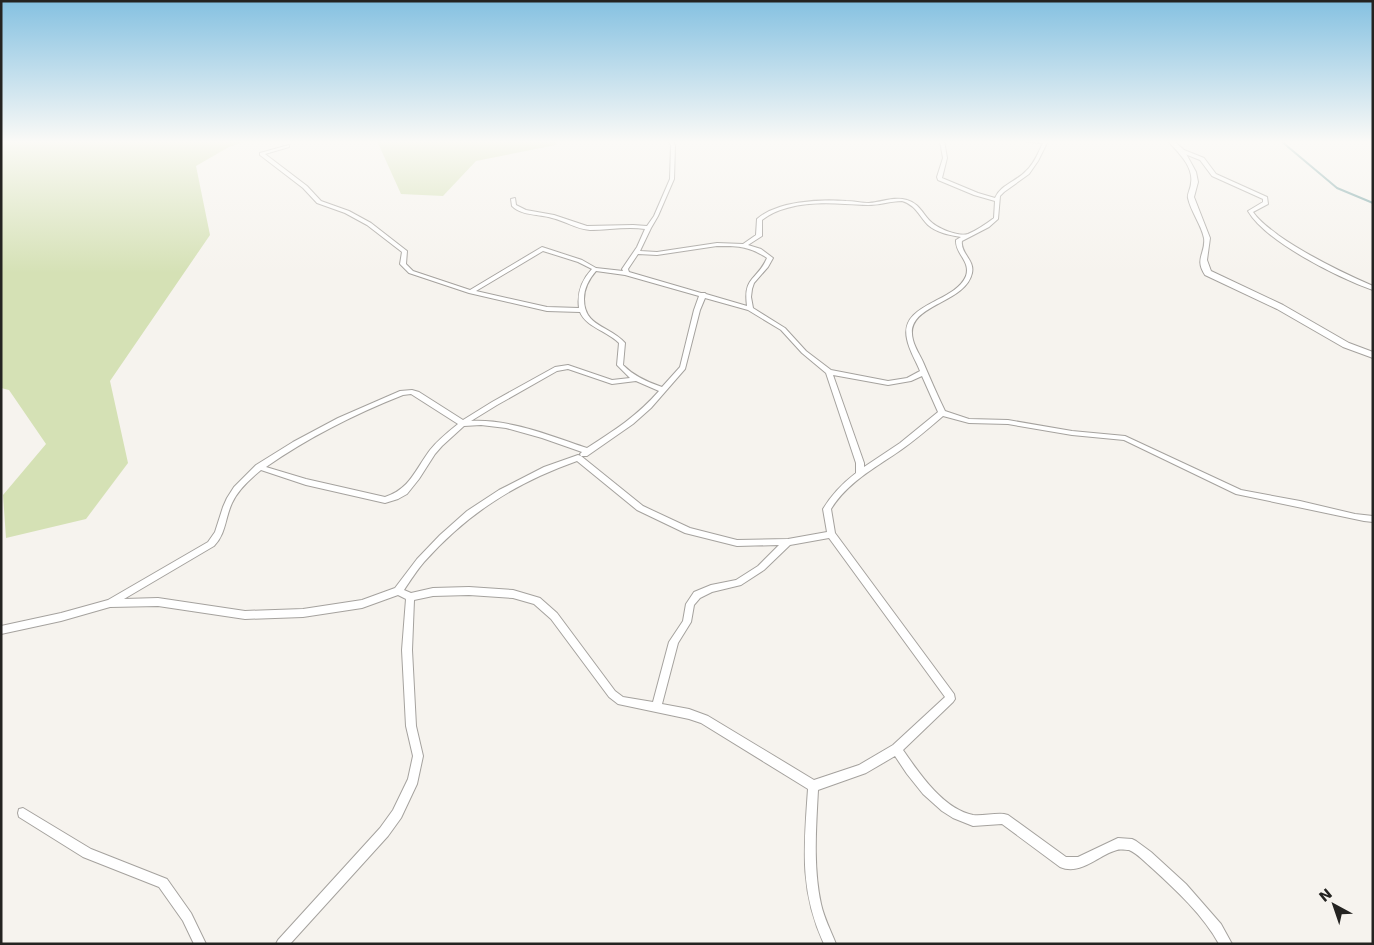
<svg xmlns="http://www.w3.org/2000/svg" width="1374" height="945" font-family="'DejaVu Sans',sans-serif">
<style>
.green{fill:#d5e1b5}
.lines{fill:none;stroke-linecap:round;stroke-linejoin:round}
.stream{stroke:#719fa0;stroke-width:2}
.street-casing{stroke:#a5a29e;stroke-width:2}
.secondary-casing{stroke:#a5a29e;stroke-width:2}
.street{fill:#fff;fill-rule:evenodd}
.secondary{fill:#fff;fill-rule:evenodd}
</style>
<rect width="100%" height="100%" fill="#f6f3ee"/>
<path class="green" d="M1 141H248L229 147 196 166 210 235 110 381 128 463 86 519 6 538 3 495 46 444 9 390 1 388Z
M377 141H557L556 145 476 161 443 196 401 194Z"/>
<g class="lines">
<path class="stream" d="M1281 141 1337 188 1373 203"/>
<defs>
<path id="street" d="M668 141H672L675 145 674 179 658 216 651 228 640 251 657 252 717 243 743 244 756 235 757 219C777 201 820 199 846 201 854 201 861 203 869 203 882 202 894 196 907 200 918 203 922 212 929 220 936 228 958 237 968 234 977 230 986 224 994 218L995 201 974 195 938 180 937 177 943 158 940 141H944L947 158 942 178 978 193 995 198C1000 185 1017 181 1026 171 1034 164 1038 153 1043 143L1028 142 1026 141H1048L1038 161 1029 174 1004 192 1000 196 998 219 989 227 962 241C960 253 975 260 972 273 965 305 903 304 913 340 915 348 920 355 923 362 930 378 937 395 945 411L969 419 1008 420 1072 431 1125 436 1241 490 1300 501 1355 514 1373 516V522L1364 521 1236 494 1124 440 1072 435 1008 424 969 423 943 416C929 428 914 441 898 452 873 469 847 483 831 509L835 533 954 694 955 699 953 702 903 750C919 773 943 809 973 815 983 816 994 813 1004 814L1008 815 1066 857H1078L1118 838 1132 839 1136 841 1151 852 1186 884 1221 924 1232 944H1219C1203 915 1177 891 1153 869 1146 863 1137 853 1129 850 1126 850 1120 849 1117 850 1098 855 1081 876 1060 867L1002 824 973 826 953 818 942 811 923 794 907 774 895 756 866 773 818 790C816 828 813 867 821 904 824 918 831 931 836 944H824C799 890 804 846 808 789L701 723 689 719 618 704 609 697 551 619 534 604 513 598 469 595 433 596 414 600 412 650 416 726 423 756 417 784 401 818 388 836 290 944H276L278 940 380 828 393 810 408 779 413 756 406 726 402 650 406 599 398 595 362 608 303 617 245 619 158 606 110 607 61 621 1 634V626L61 613 108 600 208 542 215 532 223 507 227 498 234 487 256 465 293 442 338 418 400 391 412 390 419 392 463 420 492 402 555 367 568 365 612 380 630 378 617 365 619 343C607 331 586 327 580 312L547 311 469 293 409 273 400 264 402 252 367 225 345 213 317 203 303 188 260 155V153L289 145V147L265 154 307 186 321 201 349 211 371 223 407 251 406 264 413 271 470 290 542 247 582 260 596 268 623 271 622 269 637 247 645 229C627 226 608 230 590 230 576 229 565 221 552 218 539 214 522 216 512 206L511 199 515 198 516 205 526 210 554 215 587 226 633 225 647 226 654 216 670 179 671 145ZM902 201C916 205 919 216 928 225 937 233 950 235 961 237L956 240C955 254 971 261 966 276 955 303 899 303 907 339 909 350 916 361 920 371L907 378 888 381 831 370 806 351 785 328 753 308 751 297 752 289 754 283 768 267 773 258 761 249 748 245 762 236V220C784 203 818 202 845 204 852 204 860 205 868 205 880 205 891 201 902 201ZM717 246C738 246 749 246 767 258 757 281 743 276 747 306L706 294 705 293H701L629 272 628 269 638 254 657 255ZM543 251 578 262 592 269C581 281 577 293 579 308L547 307 476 291ZM596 271 625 275 699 296 694 310 680 367 662 387C647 382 634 376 623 365L625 343C609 325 584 327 584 299 584 288 589 279 596 271ZM705 298 748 310 781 330 802 353 826 373 856 463V473C843 483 832 494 823 509L827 532 788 539 737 540 690 528 643 506 581 456 578 455 544 467 499 490 467 511 440 535 417 559 395 588 362 600 303 609 245 611 158 598 124 599 214 546C226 534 225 518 232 503 238 490 250 479 261 470L306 485 385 503 398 499 407 494 419 479 435 454 442 446 464 426 481 425 506 428 542 438 582 452 580 454 581 456H587L633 424 651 408 685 369 700 310ZM568 369 612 384 636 381 659 391C637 416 615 430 587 448 551 436 511 419 471 421L497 405 557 371ZM833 375 888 385 911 381 922 376 938 412 900 443 864 467V463ZM411 394 458 424C448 432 438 440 430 450 415 470 410 489 385 497L306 479 266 467C309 437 355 414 403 395ZM577 461 637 510 685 533 737 546 779 545 758 566 736 580 711 585 694 592 686 604 683 621 669 642 653 702 623 697 615 691 557 613 540 598 513 590 469 587 433 588 411 593 404 590C410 581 417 570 424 562 468 513 515 483 577 461ZM829 538 945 697 893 745 859 765 814 780 708 716 689 709 662 704 678 643 691 622 694 605 700 598 712 592 741 585 764 570 790 545Z
M1180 150H1184L1204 158 1216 174 1267 197 1268 204 1253 212C1259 221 1269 228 1278 235 1308 256 1339 271 1373 286V290C1339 278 1266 242 1248 211L1263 202V199L1212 176 1200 160 1180 152Z
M23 808 91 849 167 879 191 913 206 944H194L183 921 159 887 83 857 19 817 18 813 19 809Z"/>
<path id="secondary" d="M1168 141H1174L1184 150 1196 172 1198 182 1194 197 1210 238 1207 260 1211 271 1283 305 1349 343 1373 352V358L1343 347 1277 309 1205 275C1194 258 1206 254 1204 238 1201 224 1191 212 1188 198 1187 194 1191 188 1191 183 1194 167 1178 152 1168 141Z"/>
</defs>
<use href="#street" class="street-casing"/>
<use href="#secondary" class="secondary-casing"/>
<use href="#street" class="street"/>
<use href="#secondary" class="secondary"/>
</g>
<linearGradient id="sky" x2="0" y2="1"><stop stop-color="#85c1e1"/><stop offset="0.52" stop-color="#fbfaf7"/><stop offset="1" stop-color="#fbfaf7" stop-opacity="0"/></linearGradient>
<rect width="1374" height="273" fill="url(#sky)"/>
<rect width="1374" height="945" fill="none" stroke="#242321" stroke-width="5"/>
<g transform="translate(1334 905) rotate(320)" stroke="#f6f3ee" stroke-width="4" paint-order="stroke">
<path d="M0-4L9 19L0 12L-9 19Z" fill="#242321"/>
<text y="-8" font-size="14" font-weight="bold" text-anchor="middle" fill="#242321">N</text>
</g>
</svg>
